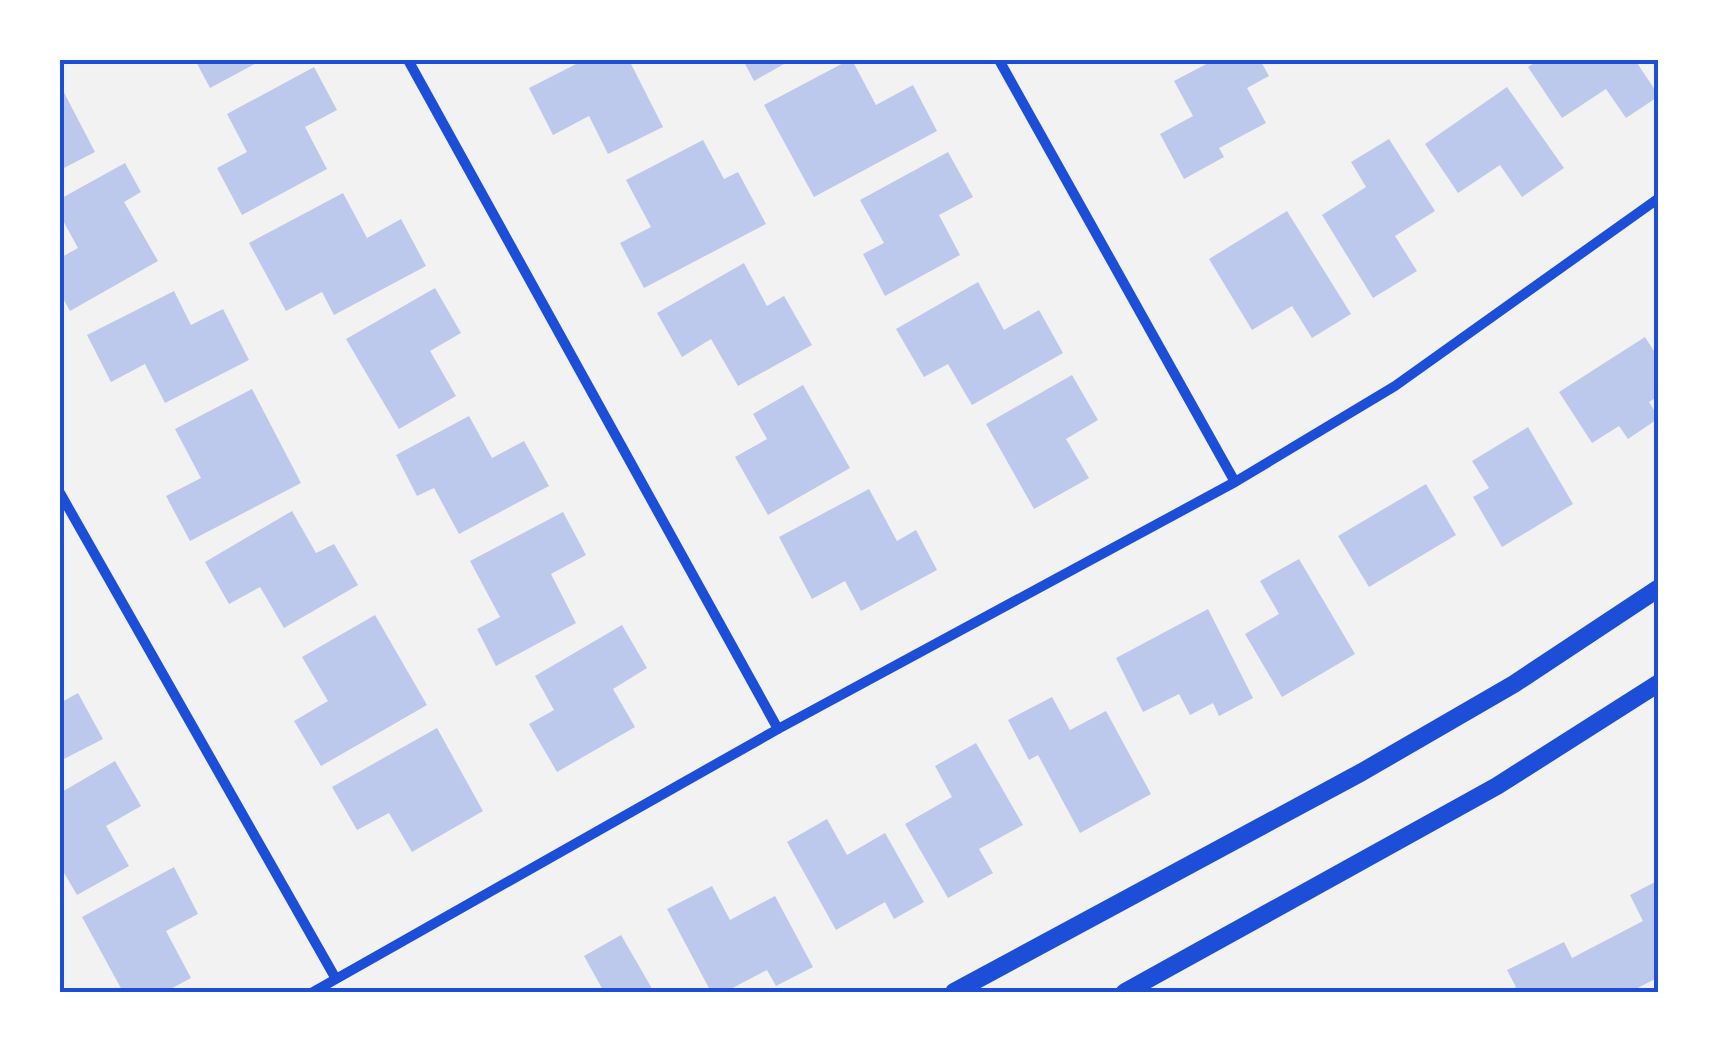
<svg xmlns="http://www.w3.org/2000/svg" width="1719" height="1052" font-family="'Varela Round',sans-serif">
<style>
.building{fill:#bdc9ec}
.lines{fill:none;stroke-linecap:round;stroke-linejoin:round}
.minor{stroke:#1d4ed8;stroke-width:10}
.tertiary{stroke:#1d4ed8;stroke-width:18}
.neatline{fill:none;stroke:#1d4ed8;stroke-width:4}
</style>
<rect width="100%" height="100%" fill="#f2f2f2"/>
<path class="building" d="M195 60H262L210 88Z
M584 60H629L663 127 608 154 589 116 553 135 529 88Z
M743 60H791L754 81Z
M849 60H852L876 105 913 85 937 131 814 197 764 105Z
M1214 60H1260L1269 76 1247 88 1266 123 1219 148 1224 157 1184 179 1160 134 1193 116 1174 81Z
M1539 60H1635L1659 96 1626 118 1606 89 1562 118 1528 67Z
M314 67 337 110 305 127 327 169 242 215 217 168 247 152 227 114Z
M60 85 95 152 60 170Z
M1507 87 1564 168 1522 197 1500 165 1458 193 1425 144Z
M1389 139 1435 211 1395 236 1417 271 1373 298 1322 215 1366 187 1351 162Z
M703 140 724 179 738 172 766 224 644 288 620 243 651 227 626 180Z
M948 152 973 197 939 215 960 255 885 296 863 254 884 243 860 200Z
M125 163 141 192 124 202 158 261 70 311 60 293V258L78 248 60 215V199Z
M343 193 367 238 401 219 426 266 334 315 322 292 286 311 249 243Z
M1287 211 1351 314 1312 338 1292 306 1252 330 1209 259Z
M744 263 767 306 784 296 812 345 738 386 711 339 682 357 657 313Z
M978 282 1004 330 1039 310 1063 353 972 405 948 364 924 377 896 329Z
M435 288 461 333 430 351 456 396 399 429 346 339Z
M174 291 191 325 223 309 249 360 165 403 145 364 111 382 87 335Z
M1645 337 1659 359V396L1649 402 1659 418 1628 439 1619 426 1592 443 1559 392Z
M1072 375 1098 420 1066 439 1089 478 1034 509 986 424Z
M803 385 850 468 768 515 735 457 767 439 753 414Z
M252 389 301 483 190 541 166 496 201 478 175 429Z
M469 416 492 458 524 441 549 486 459 534 434 488 417 496 396 455Z
M1528 427 1573 504 1502 547 1473 497 1489 488 1472 461Z
M1426 484 1456 535 1369 587 1338 536Z
M869 489 897 541 916 530 937 570 861 611 845 581 812 599 779 537Z
M292 511 316 553 334 544 358 585 284 628 260 587 229 604 205 562Z
M563 512 586 555 551 574 576 623 496 666 477 629 500 617 470 561Z
M1299 559 1355 654 1282 697 1245 634 1279 614 1260 581Z
M1208 609 1253 698 1219 716 1213 703 1190 715 1179 694 1143 712 1116 658Z
M375 615 427 705 321 766 294 721 328 701 302 657Z
M622 625 647 668 613 689 635 727 557 772 529 724 554 710 535 676Z
M78 693 103 739 60 761V703Z
M1052 697 1070 730 1106 711 1151 794 1080 833 1038 755 1029 760 1008 720Z
M437 728 483 811 412 852 389 813 357 830 332 787Z
M976 743 1023 825 979 849 993 873 948 898 905 824 952 797 935 766Z
M115 761 141 806 106 826 129 866 77 895 60 866V793Z
M827 819 847 855 885 833 924 902 894 919 885 902 836 930 787 842Z
M174 867 198 914 166 931 191 978 165 992H123L82 917Z
M1659 880V977L1630 992H1506L1516 987 1507 970 1564 942 1572 958 1643 921 1630 895Z
M712 886 730 920 775 896 813 967 776 986 767 970 725 992H711L667 909Z
M621 935 654 992H604L584 956Z"/>
<g class="lines">
<path class="minor" d="M408 60 778 729
M999 60 1235 482
M60 493 336 979
M313 992 778 729 1235 482 1395 386 1659 198"/>
<path class="tertiary" d="M954 992 1362 772 1514 684 1659 588
M1125 992 1497 786 1659 683"/>
</g>
<rect width="1719" height="1052" fill="none" stroke="#ffffff" stroke-width="125"/>
<rect x="62" y="62" width="1594" height="928" class="neatline"/>
</svg>
